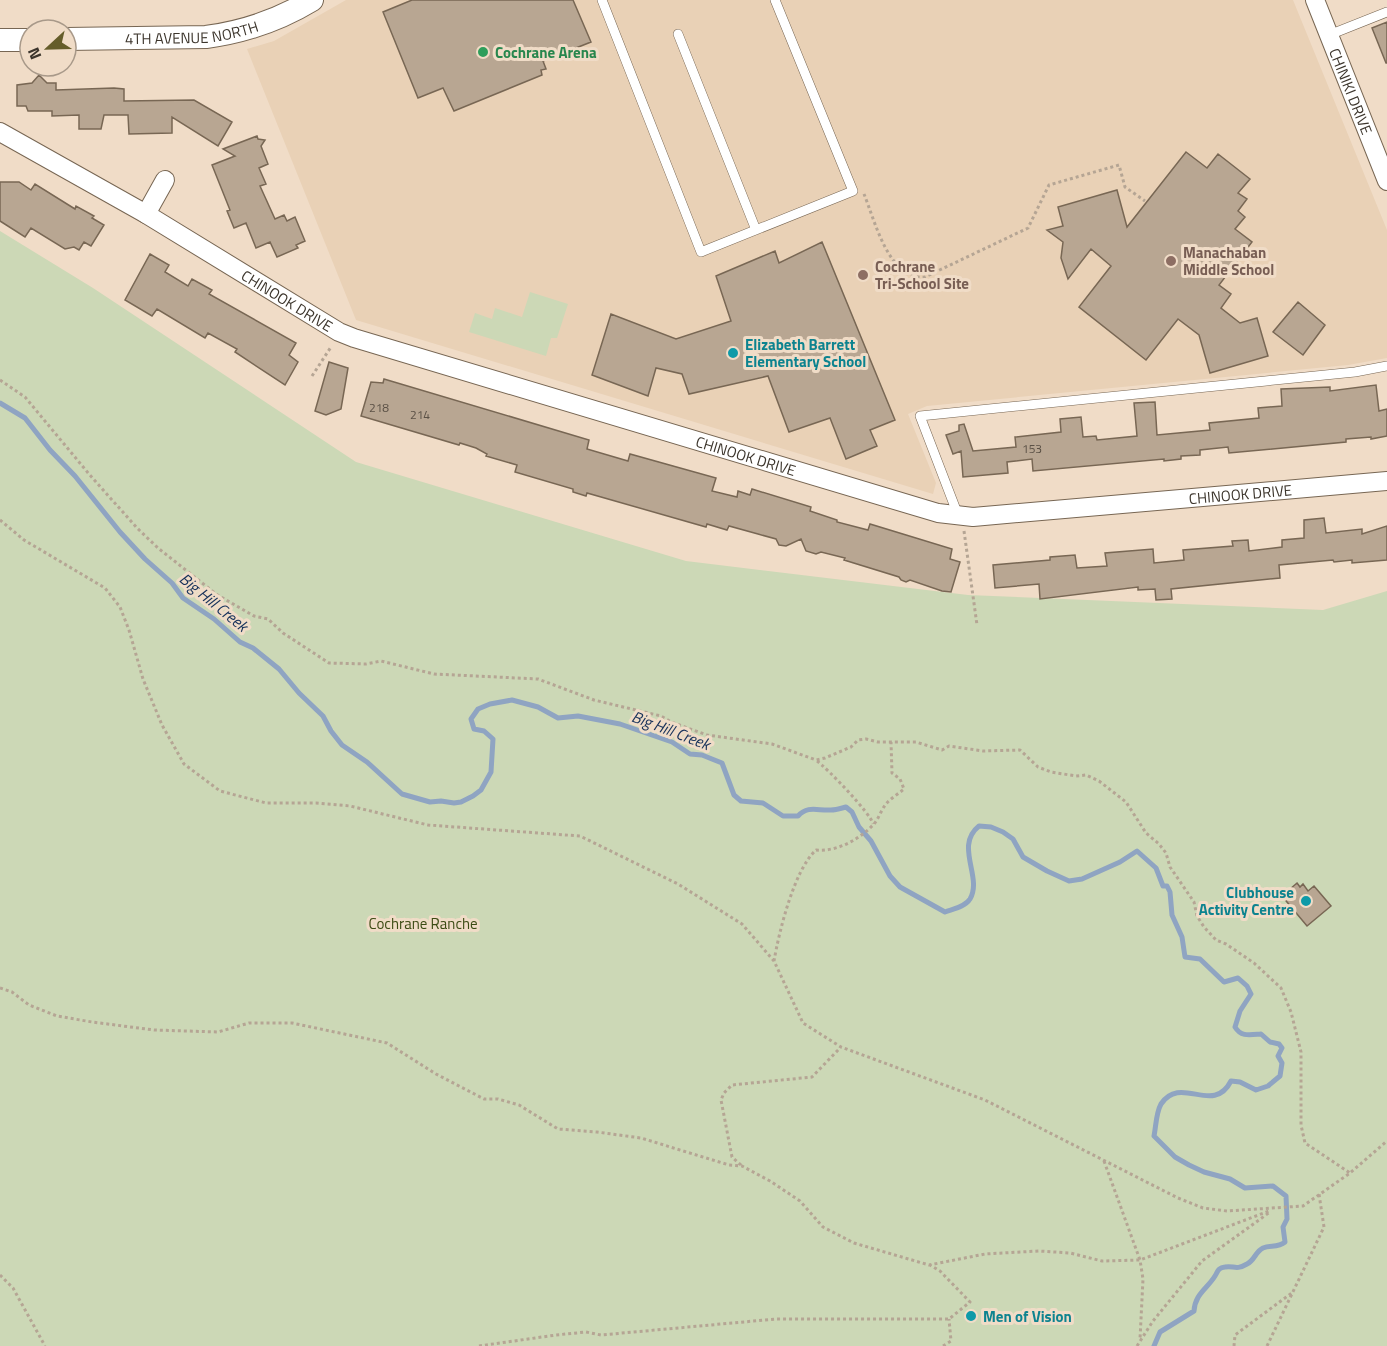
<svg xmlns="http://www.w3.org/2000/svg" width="1387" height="1346" font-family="'Titillium Web',sans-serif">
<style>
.built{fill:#e9d1b6}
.green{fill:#ccd8b6}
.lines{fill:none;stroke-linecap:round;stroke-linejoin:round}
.stream{stroke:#8fa4c2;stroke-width:5}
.building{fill:#b8a692;stroke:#786754;stroke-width:1.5}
.service-casing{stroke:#776653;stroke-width:10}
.minor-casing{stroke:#776653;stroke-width:20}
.tertiary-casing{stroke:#776653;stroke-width:24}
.path{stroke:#b5a594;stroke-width:3;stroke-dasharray:3 3;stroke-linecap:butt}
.service{stroke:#fff;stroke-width:9}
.minor{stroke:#fff;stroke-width:18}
.tertiary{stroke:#fff;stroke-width:22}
.leisure-dot{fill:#2e9e5b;stroke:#f0dcc7;stroke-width:2}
.education-dot{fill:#8d6e63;stroke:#f0dcc7;stroke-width:2}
.culture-dot{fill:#0f9aa8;stroke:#f0dcc7;stroke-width:2}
.labels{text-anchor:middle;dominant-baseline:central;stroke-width:6;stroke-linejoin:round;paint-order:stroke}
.number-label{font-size:12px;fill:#5b5146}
.street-label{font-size:15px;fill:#3c352c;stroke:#f0dcc7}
.leisure-label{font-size:15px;font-weight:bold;fill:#27864d;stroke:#f0dcc7;text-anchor:start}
.education-label{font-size:15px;font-weight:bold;fill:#785e54;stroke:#f0dcc7;text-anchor:start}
.culture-label{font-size:15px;font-weight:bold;fill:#0d838f;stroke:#f0dcc7;text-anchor:start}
.park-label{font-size:15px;fill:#3c4b14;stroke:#f0dcc7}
.water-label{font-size:16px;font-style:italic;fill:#153059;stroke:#f0dcc7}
</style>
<rect width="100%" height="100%" fill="#f0dcc7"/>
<path class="built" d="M346 0H1293L1387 230V358L1348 365 927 406 908 414 936 483 933 494 356 320 247 49 274 41Z"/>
<path class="green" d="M0 231 93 288 356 462 686 561 968 595 1323 610 1387 591V1346H0Z
M530 292 568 304 557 338H551L546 356 469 332 475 313 492 319 495 308 522 317Z"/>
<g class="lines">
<path class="stream" d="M0 403 25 418 50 450 75 476 120 532 145 559 172 583 183 598 214 619 240 642 253 648 279 669 299 693 323 716 331 731 342 745 367 762 402 794 430 802 441 801 454 803 461 802 473 796 481 790 491 772 493 739 484 731 474 729 471 719 478 709 490 704 512 700 538 707 558 718 578 716 620 724 672 742 690 754 702 755 722 763 734 795 741 801 763 803 783 816H798C808 805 818 811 831 810 836 810 842 808 846 807L852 812 859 827 871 841 890 876 900 887 945 912C953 909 965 907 970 899 983 877 954 846 979 826L991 827 1003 832 1013 839 1023 857 1047 871 1069 881 1082 879 1120 862 1137 851 1156 868 1163 886H1167L1170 892 1172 915 1182 937 1185 957 1200 959 1224 982 1238 978 1247 986 1251 994 1240 1011 1235 1027C1241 1037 1249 1035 1261 1034L1270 1042 1279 1044 1282 1048 1278 1056 1282 1063 1280 1076 1268 1086 1256 1090 1240 1082 1231 1081C1213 1116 1181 1074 1161 1104 1156 1113 1156 1126 1154 1136L1175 1157 1189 1165 1204 1172 1230 1179 1245 1188 1273 1186 1286 1196 1287 1219 1283 1227 1285 1242C1278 1248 1270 1245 1263 1248 1255 1252 1255 1260 1247 1264 1235 1271 1234 1265 1225 1267 1218 1268 1218 1271 1215 1276 1207 1289 1195 1294 1194 1311L1160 1332 1154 1346"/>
</g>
<path class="building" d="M412 0H573L591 42 543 61 546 69 541 70 542 75 454 111 443 88 418 98 383 12Z
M1387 22V63H1386L1372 28Z
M39 75 47 83H56V90L114 88 124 89V101L194 100 232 122 218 146 172 117V133L129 134 128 115H104L101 129H79V115L52 116V111H28L26 106H17V85L32 83Z
M257 136 258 139 265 140 261 146 268 164 259 168 266 184 260 186 275 219 284 215 287 221 295 217 305 241 296 245 298 248 277 257 270 242 256 248 246 223 234 228 227 211 230 210 212 165 235 156 223 149Z
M1186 152 1207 168 1218 154 1250 179 1238 193 1247 199 1238 211 1245 217 1235 229 1252 242 1219 285 1231 294 1221 308 1240 323 1257 318 1268 356 1210 373 1199 335 1178 319 1146 360 1079 307 1111 266 1091 249 1068 279 1061 258 1063 242 1047 230 1063 226 1058 207 1117 190 1127 227Z
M0 182H19L31 190 35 184 75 209 76 206 94 216 92 218 104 225 91 246 84 242 79 250 74 247 65 249 31 228 25 237 0 221Z
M822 242 895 420 870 430 877 446 846 459 830 418 789 432 768 376 689 394 682 374 656 368 648 396 592 375 611 314 676 339 731 321 716 276 775 251 779 263Z
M150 254 169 265 165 272 188 286 192 279 212 290 209 294 296 343 289 355 298 362 285 385 235 352 237 349 208 333 205 338 157 309 152 316 125 300Z
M1298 302 1325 325 1303 355 1273 332Z
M329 362 348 368 341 409 326 415 315 411Z
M384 379 589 440 587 449 628 461 630 454 716 478 712 491 737 497 738 491 750 495 752 489 811 507 810 511 837 520V522L868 530 870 524 952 549 950 559 960 562 951 592 942 591 910 580 906 582 901 580 899 577 844 560 845 558 821 552 816 554 806 551 801 539 786 546 779 545 776 539 758 534 729 526 727 530 707 524 706 527 587 493 586 496 573 492V489L515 472 517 465 486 456 487 454 476 448 460 443 459 445 361 416 371 382 383 383Z
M1376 385 1379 411 1387 409V436L1371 439V437L1346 439V442L1229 453 1228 447 1200 450V455L1181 456V459L1164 461V459L1033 471 1032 459 1007 462 1008 473 963 477 961 451 953 454 946 435 959 431V425L964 424 973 451 1016 447 1015 437 1061 432 1060 419 1081 417 1083 437 1096 436 1097 440 1137 436 1134 403 1155 402 1157 435 1210 430 1209 423 1259 418 1258 408 1282 406 1281 389 1330 387V391Z
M1324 518 1326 533 1362 529V534L1387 526V560L1352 563V560L1334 562 1333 560 1279 565 1280 578 1171 589 1172 599 1156 600 1155 589 1138 590V587L1040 599 1039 584 995 588 993 565 1050 560V557L1075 555 1077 568 1107 566 1105 553 1153 549 1154 563 1184 560 1183 550 1233 546 1232 541 1248 540 1249 551 1282 547V540L1304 538V520Z
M1297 883 1300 887 1303 884 1308 891 1314 886 1331 906 1307 926 1282 896Z"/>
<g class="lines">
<defs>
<path id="service" d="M602 0 701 252 853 191 775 0
M678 34 756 230
M1329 35 1387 12
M958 515 920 416 1355 372 1387 366"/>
<g id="minor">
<path id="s1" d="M1315 0 1387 181"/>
<path id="s2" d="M0 132 146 214 339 332 354 338 938 513 973 517 1387 481"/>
<path d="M146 214 165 180"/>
</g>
<g id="tertiary">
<path id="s3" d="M66 39 206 37C244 32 279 20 312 0"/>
<path d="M0 40H30"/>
</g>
</defs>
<use href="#service" class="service-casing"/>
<use href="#minor" class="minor-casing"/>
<use href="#tertiary" class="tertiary-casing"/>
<path class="path" d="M864 194C875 221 889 281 925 277L1028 228 1049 185 1119 165 1125 187 1145 201
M312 376 331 347
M0 380 25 397 89 474 137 528 158 548 216 594 254 616 268 619 283 633 329 663 366 664 381 661 434 674 538 679 594 700 661 716 671 722 707 735 772 744 816 760 825 758 851 747 858 740 866 739 878 742H916L942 750 949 746 983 751 1020 750 1038 767 1051 772 1076 776 1086 775 1099 781 1126 802 1146 833 1159 844 1166 853 1170 867 1194 902 1197 916 1204 927 1216 940 1226 944 1254 963 1281 988 1291 1012 1301 1052V1125L1305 1143 1350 1173
M0 520 24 540 105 588 120 607 129 630 143 679 162 725 184 764 220 791 266 803H316L350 806 428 825 580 836 678 884 742 924 774 961 803 1023 841 1047 985 1100 1178 1198 1203 1208 1227 1211 1303 1206 1350 1173 1387 1141
M964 531 977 625
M817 761C826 767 872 815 873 824
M774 961C779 932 794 870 816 850 837 852 860 839 874 824 879 818 881 810 886 804 890 799 898 794 904 789L900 779 892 773 891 742
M0 988 12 992 29 1005 57 1016 92 1022 154 1030 218 1032 249 1023H292L387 1043 436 1074 484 1099H498L519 1105 558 1129 597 1132 641 1138 729 1165 742 1166 770 1181 800 1201 823 1227 854 1243 929 1265 985 1254 1039 1251 1070 1253 1102 1261 1140 1260 1269 1211
M1104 1161 1140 1260 1143 1279 1140 1339
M741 1165 732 1157 721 1100 724 1093 732 1085 812 1077 841 1047
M0 1275 13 1288 45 1346
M479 1346 556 1335 586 1332 601 1335 776 1319H949L970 1302 940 1271 930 1265
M943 1346 951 1341 949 1319
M1137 1346 1153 1321 1202 1261 1270 1212
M1234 1346 1235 1335 1293 1292
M1267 1346 1324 1227 1319 1194"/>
<use href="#service" class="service"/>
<use href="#minor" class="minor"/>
<use href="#tertiary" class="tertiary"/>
</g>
<circle class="leisure-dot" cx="483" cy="52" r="6"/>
<g class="education-dot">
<circle cx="1171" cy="261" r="6"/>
<circle cx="863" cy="275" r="6"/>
</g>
<g class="culture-dot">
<circle cx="733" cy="353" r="6"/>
<circle cx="1306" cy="901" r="6"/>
<circle cx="971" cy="1316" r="6"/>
</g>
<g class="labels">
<g class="number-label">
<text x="379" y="407">218</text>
<text x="420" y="414">214</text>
<text x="1032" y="448">153</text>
</g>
<g class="street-label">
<text stroke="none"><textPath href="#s3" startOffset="126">4TH AVENUE NORTH</textPath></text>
<text stroke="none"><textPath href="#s1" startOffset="98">CHINIKI DRIVE</textPath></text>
<text stroke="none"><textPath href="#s2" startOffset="333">CHINOOK DRIVE</textPath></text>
<text stroke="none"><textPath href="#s2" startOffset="819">CHINOOK DRIVE</textPath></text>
<text stroke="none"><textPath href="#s2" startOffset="1323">CHINOOK DRIVE</textPath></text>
</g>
<g class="leisure-label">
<text x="495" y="52">Cochrane Arena</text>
</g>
<g class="education-label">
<text x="1183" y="252">Manachaban<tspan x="1183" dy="17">Middle School</tspan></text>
<text x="875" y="266">Cochrane<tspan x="875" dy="17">Tri-School Site</tspan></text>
</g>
<g class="culture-label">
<text x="745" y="344">Elizabeth Barrett<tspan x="745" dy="17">Elementary School</tspan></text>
<text x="1294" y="892" text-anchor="end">Clubhouse<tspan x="1294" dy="17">Activity Centre</tspan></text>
<text x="983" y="1316">Men of Vision</text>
</g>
<g class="park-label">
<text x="423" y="923">Cochrane Ranche</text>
</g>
<g class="water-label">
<text transform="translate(214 602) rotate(39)">Big Hill Creek</text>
<text transform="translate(671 730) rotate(21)">Big Hill Creek</text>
</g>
</g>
<g transform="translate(48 48) rotate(248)"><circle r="28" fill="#f0dcc7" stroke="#a89989" stroke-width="1.5"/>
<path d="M0-4.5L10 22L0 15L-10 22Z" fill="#655d2a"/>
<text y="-9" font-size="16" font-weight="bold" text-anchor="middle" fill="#3c352c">N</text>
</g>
</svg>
